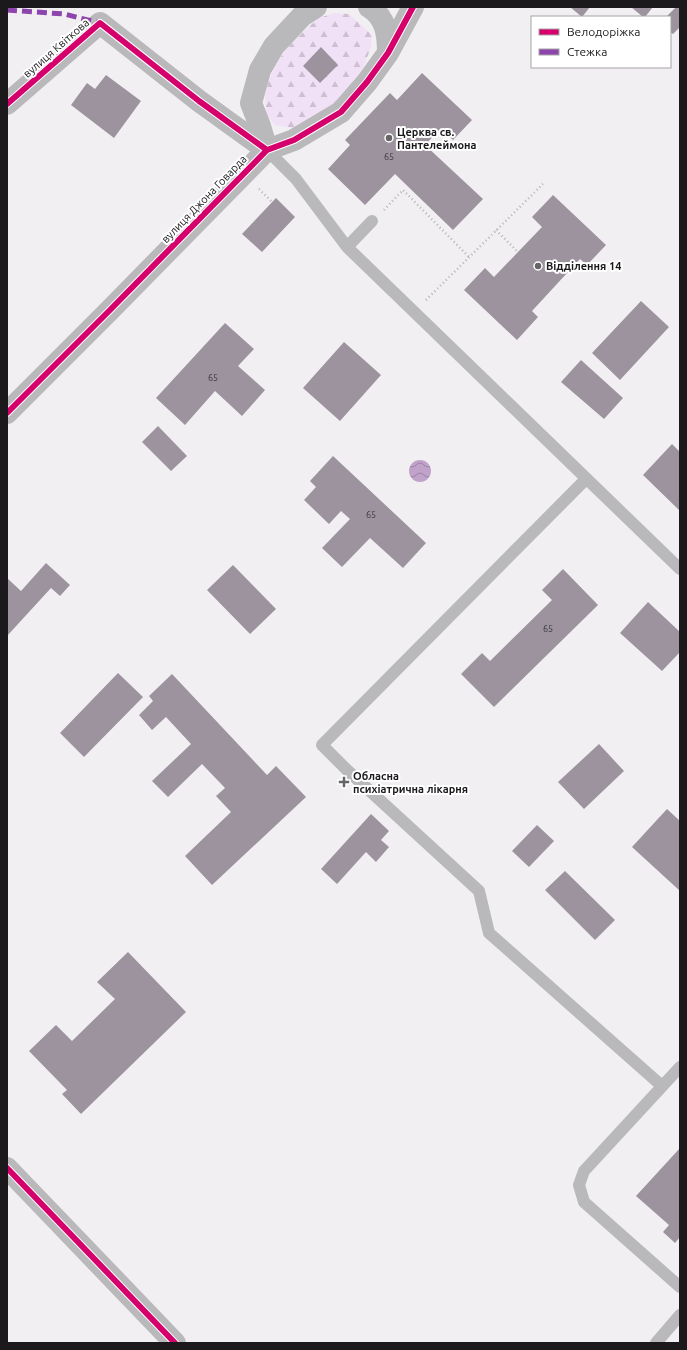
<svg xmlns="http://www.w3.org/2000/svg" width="687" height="1350" font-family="Ubuntu,sans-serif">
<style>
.forest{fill:url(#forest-firs)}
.water{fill:url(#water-waves)}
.building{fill:#9c939f}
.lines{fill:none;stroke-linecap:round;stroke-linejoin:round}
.path{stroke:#b6b4b7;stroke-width:2.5;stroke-dasharray:1 3;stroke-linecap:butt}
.service{stroke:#b9b8ba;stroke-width:12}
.minor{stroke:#b9b8ba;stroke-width:22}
.quiet{stroke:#8e44ad;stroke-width:5;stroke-dasharray:10 5;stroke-linecap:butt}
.cycleway-casing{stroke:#fff;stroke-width:8}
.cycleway{stroke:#d6006c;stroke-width:6}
.poi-dot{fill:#666467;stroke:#fff;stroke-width:1.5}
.labels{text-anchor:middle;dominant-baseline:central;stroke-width:4;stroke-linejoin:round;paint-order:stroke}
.number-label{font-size:9px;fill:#3b383d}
.street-label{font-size:11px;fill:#1b191c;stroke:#fff}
.poi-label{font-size:11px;font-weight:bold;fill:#1b191c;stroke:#fff;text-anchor:start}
</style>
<defs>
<pattern id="forest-firs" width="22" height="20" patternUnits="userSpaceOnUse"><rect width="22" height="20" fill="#f1e1f6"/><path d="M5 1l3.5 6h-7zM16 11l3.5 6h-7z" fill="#cec0d2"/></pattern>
<pattern id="water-waves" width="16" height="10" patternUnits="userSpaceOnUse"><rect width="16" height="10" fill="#c0a2ca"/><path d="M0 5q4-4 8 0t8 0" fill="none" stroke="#9b83a3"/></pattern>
</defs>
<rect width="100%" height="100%" fill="#f2eff3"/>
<path class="forest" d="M334 13 349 14 372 35 371 47 364 66 341 99 309 121 292 128 275 125 267 115 265 96 269 78 280 58 290 45 304 31 319 18Z"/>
<path class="water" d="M409 471a11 11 0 1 1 22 0a11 11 0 1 1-22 0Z"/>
<path class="building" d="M570 7H590L582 17Z
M631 7H653L645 17H643Z
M676 7H680V27L673 34 670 32V17H666Z
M321 47 338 65 320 83 303 66Z
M422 73 472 120 453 140 441 128 425 145 483 199 453 230 395 174 365 205 328 169 350 145 345 140 390 93 397 100Z
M106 75 141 101 114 138 71 105 87 83 95 89Z
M553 195 606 245 587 265 580 259 532 311 538 317 517 340 464 290 485 268 494 277 542 227 532 217Z
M276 198 295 217 262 252 242 234Z
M641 301 669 327 620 380 592 353Z
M225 323 254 349 238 366 265 390 242 416 215 391 185 425 156 398Z
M344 342 381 375 340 421 303 388Z
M581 360 623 398 604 419 561 382Z
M158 426 187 456 171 471 142 442Z
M672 444 680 452V511L643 475Z
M333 456 426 543 403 568 370 538 342 567 322 548 350 519 341 511 329 524 304 500 316 487 310 481Z
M46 563 70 585 60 596 51 588 7 636V578L21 591Z
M233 565 276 609 250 634 207 590Z
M563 569 598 605 494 707 461 674 482 653 490 661 552 600 542 590Z
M648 602 680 632V652L662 671 620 633Z
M118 673 143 697 84 757 60 733Z
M172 674 267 775 276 766 306 797 212 885 185 856 231 812 216 796 225 788 202 764 168 797 152 781 191 744 166 717 152 730 139 715 153 701 149 696Z
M599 744 624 771 584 809 558 782Z
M667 809 680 821V891L632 847Z
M371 814 389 831 381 840 389 847 376 862 366 852 337 884 321 869Z
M537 825 554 841 529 867 512 851Z
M565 871 615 920 595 940 545 890Z
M128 952 186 1012 81 1114 62 1094 67 1090 29 1051 56 1025 72 1041 115 999 97 982Z
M680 1148V1237L675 1243 663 1232 669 1225 636 1196Z"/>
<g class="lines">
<path class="path" d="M259 189 272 202
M384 210 403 190 469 257
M496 230 518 252
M426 300 543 184"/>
<path class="service" d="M267 150 296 179 347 247 680 569
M347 247 372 221
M586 479 322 745 346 769 479 891 489 933 662 1086
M680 1067 584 1171 579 1185 584 1202 680 1287
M656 1343 680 1315"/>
<path class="minor" d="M369 7C386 17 388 35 388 53
M7 104 100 23 199 101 267 150
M267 150 260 126 251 103 260 70 274 46 302 16 316 7
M7 413 110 310 267 150 294 140 341 112 367 82 388 53 413 7
M7 1168 175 1343"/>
<path class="quiet" d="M7 10 64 14 100 23"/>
<defs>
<path id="cycleway" d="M7 104 100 23 199 101 267 150
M7 413 110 310 267 150 294 140 341 112 367 82 388 53 413 7
M7 1168 175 1343"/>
</defs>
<use href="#cycleway" class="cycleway-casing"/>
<use href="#cycleway" class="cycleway"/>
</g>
<g class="poi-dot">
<circle cx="389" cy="138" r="4"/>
<circle cx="538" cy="266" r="4"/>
<path d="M342 776h4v4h4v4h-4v4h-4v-4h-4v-4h4z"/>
</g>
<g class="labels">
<g class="number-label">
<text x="389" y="157">65</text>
<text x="213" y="378">65</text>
<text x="371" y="515">65</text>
<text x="548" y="629">65</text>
</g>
<g class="street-label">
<text transform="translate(56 48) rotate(-41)">вулиця Квіткова</text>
<text transform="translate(204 199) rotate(-46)">вулиця Джона Говарда</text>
</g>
<g class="poi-label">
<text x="397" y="132">Церква св.<tspan x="397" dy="13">Пантелеймона</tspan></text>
<text x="546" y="266">Відділення 14</text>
<text x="353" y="776">Обласна<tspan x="353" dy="13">психіатрична лікарня</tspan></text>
</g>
</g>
<rect width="687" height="1350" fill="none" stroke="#1b191c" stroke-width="16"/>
<rect x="531" y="16" width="140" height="52" fill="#ffffff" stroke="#a4a3a4"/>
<rect x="539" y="29" width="20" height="6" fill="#d6006c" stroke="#a4a3a4"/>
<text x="567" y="36" font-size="12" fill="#1b191c">Велодоріжка</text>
<rect x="539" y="49" width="20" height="6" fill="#8e44ad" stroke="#a4a3a4"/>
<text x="567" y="56" font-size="12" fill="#1b191c">Стежка</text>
</svg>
